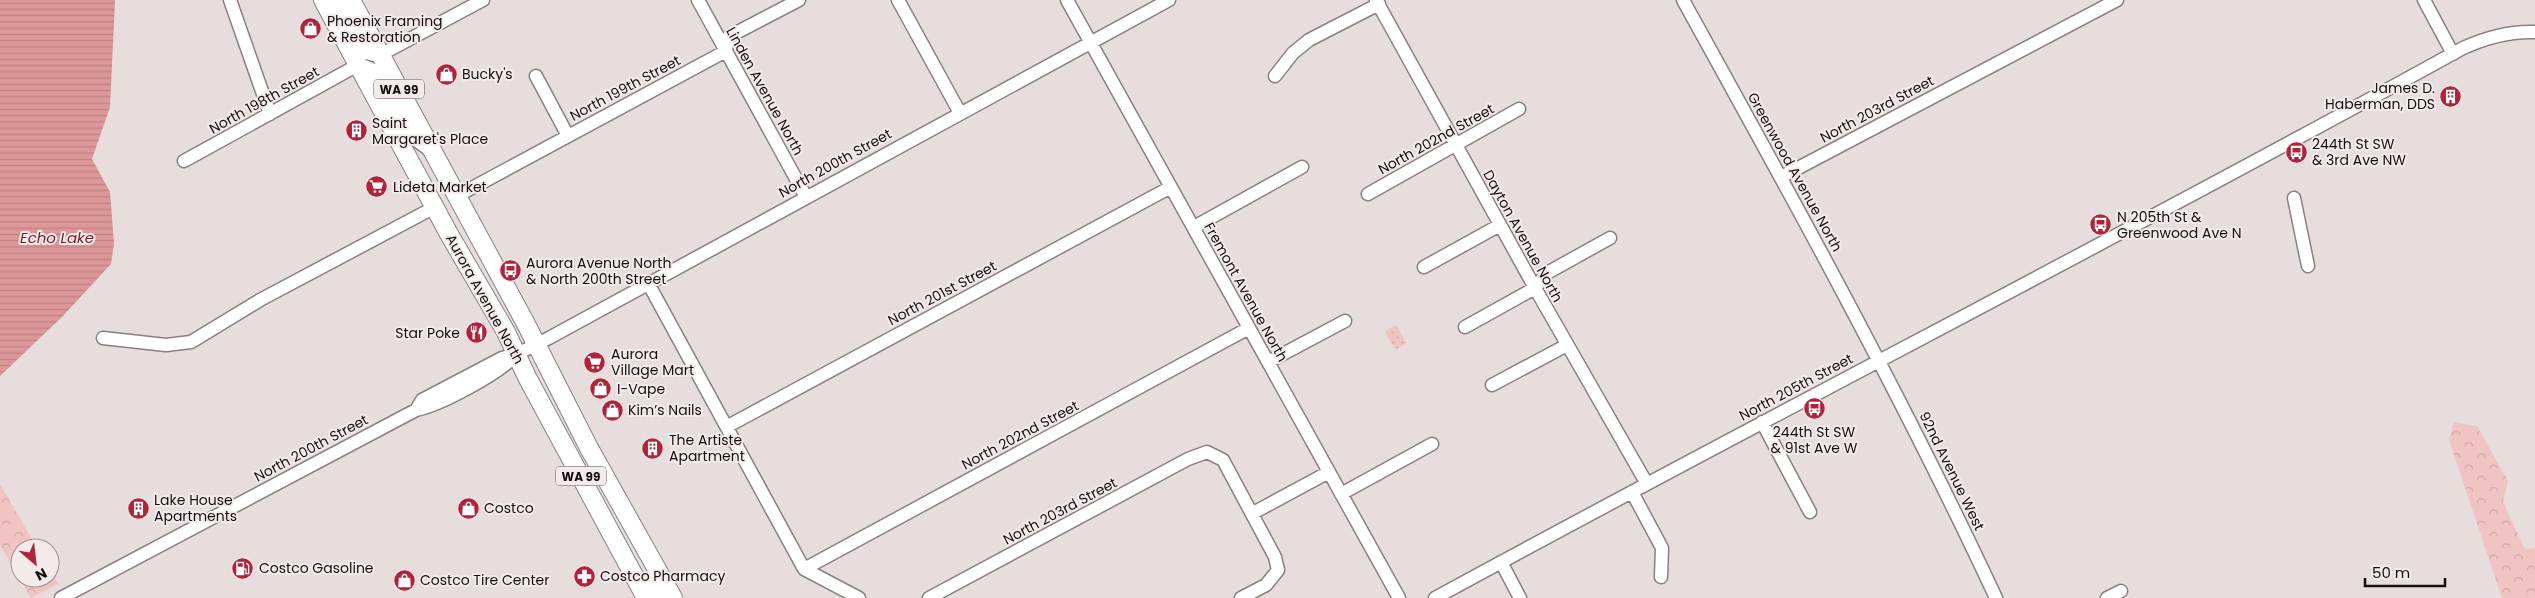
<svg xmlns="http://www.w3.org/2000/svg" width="2535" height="598" font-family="Poppins,sans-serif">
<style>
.grass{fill:url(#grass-dots)}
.forest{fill:url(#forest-crowns)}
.water{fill:url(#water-rules)}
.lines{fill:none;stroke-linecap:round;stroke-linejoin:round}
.minor-casing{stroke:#898080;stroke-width:15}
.major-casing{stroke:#898080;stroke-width:18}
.highway-casing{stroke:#898080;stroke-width:20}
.minor{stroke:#fff;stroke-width:12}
.major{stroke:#fff;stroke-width:15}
.highway{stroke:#fff;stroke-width:18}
.labels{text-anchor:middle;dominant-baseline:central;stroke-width:4;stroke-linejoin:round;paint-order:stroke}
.shield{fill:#f4eaea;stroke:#575151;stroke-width:1}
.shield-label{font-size:12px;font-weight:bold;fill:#141010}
.poi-label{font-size:14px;fill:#141010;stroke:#f4eaea;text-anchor:start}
.street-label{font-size:14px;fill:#141010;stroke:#f4eaea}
.water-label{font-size:15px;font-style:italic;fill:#701f28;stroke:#f4eaea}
</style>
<defs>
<pattern id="grass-dots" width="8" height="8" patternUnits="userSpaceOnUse" patternTransform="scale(1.25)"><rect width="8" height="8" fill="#f1c4c4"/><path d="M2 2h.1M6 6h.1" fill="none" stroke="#cea7a7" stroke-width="1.8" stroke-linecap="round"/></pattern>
<pattern id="forest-crowns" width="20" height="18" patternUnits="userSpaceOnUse" patternTransform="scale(1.25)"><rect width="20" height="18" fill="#f1c4c4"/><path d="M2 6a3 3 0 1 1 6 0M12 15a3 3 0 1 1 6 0" fill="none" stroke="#cea7a7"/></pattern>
<pattern id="water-rules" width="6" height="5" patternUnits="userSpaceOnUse" patternTransform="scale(1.25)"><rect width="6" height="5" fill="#dd9798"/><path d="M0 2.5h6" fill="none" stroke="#bd8182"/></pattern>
</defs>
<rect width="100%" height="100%" fill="#e7dddd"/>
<path class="grass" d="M1396 325 1407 343 1395 350 1385 331Z"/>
<path class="forest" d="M2454 422 2477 426 2508 481 2503 502 2525 549 2535 548V598H2502L2449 440Z
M0 484 37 548H20V578H50V570L58 584 31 598 0 545Z"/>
<path class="water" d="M0 0H115L110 107 92 159 110 192 114 244 111 264 62 317 0 376Z"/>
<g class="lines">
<defs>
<path id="minor" d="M230 0 270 114
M698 0 806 197
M898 0 960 113
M1067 0 1399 598
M1376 0 1535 288 1647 484
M1683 0C1792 197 1901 394 1996 598
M2424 0 2453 54
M380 55 483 0
M536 76 568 136
M1275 76 1293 53 1309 40 1379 4
M184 161 358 65
M1781 177 2117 0
M1368 194 1519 109
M457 196 726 51 728 37 799 0
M2294 198 2308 266
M1194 227 1302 167
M1424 267 1500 225
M648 283 804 569 859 598
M1465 327 1535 288 1547 273 1610 238
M103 338 166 345 191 342 260 300 435 207
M1268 362 1345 321
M1492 385 1567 345
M416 410 422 400 502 358 517 354 549 338 1169 0
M1762 422 1810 512
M728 426 1171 187
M1632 492 1662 548 1661 577
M1341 494 1432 444
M1253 513 1329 472
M1501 562 1520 598
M804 569 1249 328
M61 598 416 410C441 405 500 373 517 354
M929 598 1188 459 1207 452 1223 460 1275 557 1278 570 1266 585 1241 598
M1435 598C1776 412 2123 236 2463 48 2487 37 2509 31 2535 32
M2107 598 2121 591"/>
<path id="major" d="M337 0 364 51 380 55
M358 65 377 73 414 137 432 150
M636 578 652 587 659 598"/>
<path id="highway" d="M323 0 449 234 506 332 527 377 646 598
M351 0 526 324 589 448 673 598"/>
</defs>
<use href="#minor" class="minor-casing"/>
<use href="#major" class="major-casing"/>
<use href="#highway" class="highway-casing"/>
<use href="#minor" class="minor"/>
<use href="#major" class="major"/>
<use href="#highway" class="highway"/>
</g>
<defs>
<symbol id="shop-disc" viewBox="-11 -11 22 22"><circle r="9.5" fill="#b3213a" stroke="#f4eaea"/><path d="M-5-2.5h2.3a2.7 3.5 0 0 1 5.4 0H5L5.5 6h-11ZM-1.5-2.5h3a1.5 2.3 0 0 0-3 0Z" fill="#fff"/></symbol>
<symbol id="building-disc" viewBox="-11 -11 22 22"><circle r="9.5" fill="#b3213a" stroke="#f4eaea"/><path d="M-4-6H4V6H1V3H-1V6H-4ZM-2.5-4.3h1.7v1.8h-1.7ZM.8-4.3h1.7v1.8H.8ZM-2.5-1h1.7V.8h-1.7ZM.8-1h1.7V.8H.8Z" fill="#fff"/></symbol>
<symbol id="bus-disc" viewBox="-11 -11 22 22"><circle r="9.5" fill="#b3213a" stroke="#f4eaea"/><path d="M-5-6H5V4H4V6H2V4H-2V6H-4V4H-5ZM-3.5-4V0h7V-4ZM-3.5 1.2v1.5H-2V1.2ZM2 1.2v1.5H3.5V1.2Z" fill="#fff"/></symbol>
<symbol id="supermarket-disc" viewBox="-11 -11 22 22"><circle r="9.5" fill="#b3213a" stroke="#f4eaea"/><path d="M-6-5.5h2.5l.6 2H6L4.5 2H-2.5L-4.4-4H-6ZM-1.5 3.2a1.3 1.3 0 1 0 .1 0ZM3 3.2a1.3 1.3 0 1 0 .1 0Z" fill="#fff"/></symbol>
<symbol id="restaurant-disc" viewBox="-11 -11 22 22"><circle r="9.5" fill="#b3213a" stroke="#f4eaea"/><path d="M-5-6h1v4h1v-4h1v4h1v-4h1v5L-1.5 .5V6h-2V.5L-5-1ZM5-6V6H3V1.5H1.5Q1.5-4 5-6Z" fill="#fff"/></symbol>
<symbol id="fuel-disc" viewBox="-11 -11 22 22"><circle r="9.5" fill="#b3213a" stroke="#f4eaea"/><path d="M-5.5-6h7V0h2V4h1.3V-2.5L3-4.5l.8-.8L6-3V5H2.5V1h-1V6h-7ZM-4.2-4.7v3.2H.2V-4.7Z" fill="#fff"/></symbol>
<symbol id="pharmacy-disc" viewBox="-11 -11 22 22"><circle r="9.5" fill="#b3213a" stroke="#f4eaea"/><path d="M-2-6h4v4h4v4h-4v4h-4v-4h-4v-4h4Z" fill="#fff"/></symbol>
</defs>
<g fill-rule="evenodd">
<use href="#shop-disc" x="298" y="16" width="25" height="25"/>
<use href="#shop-disc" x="434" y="62" width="25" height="25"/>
<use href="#building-disc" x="2438" y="84" width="25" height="25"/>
<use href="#building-disc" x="344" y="118" width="25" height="25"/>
<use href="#bus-disc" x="2284" y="140" width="25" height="25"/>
<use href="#supermarket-disc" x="364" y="174" width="25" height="25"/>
<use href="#bus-disc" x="2088" y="212" width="25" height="25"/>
<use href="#bus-disc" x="498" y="258" width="25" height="25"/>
<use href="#restaurant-disc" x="464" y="320" width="25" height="25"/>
<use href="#supermarket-disc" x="582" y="350" width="25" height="25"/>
<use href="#shop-disc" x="588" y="376" width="25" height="25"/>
<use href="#bus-disc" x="1802" y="396" width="25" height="25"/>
<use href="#shop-disc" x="600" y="398" width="25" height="25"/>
<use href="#building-disc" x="640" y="436" width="25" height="25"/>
<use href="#building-disc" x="126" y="496" width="25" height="25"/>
<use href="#shop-disc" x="456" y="496" width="25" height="25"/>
<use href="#fuel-disc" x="230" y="556" width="25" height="25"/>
<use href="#pharmacy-disc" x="572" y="564" width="25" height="25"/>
<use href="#shop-disc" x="392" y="568" width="25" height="25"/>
</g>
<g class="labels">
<g class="shield">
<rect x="374" y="79.5" width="50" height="19" rx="4"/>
<rect x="556" y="466.5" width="50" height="19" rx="4"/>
</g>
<g class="shield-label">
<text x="399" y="89">WA 99</text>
<text x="581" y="476">WA 99</text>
</g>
<g class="poi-label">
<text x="327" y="21">Phoenix Framing<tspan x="327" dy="16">&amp; Restoration</tspan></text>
<text x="462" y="74">Bucky's</text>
<text x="2435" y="88" text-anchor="end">James D.<tspan x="2435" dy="16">Haberman, DDS</tspan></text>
<text x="372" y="123">Saint<tspan x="372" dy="16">Margaret's Place</tspan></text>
<text x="2312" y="144">244th St SW<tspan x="2312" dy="16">&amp; 3rd Ave NW</tspan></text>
<text x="393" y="187">Lideta Market</text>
<text x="2117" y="217">N 205th St &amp;<tspan x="2117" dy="16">Greenwood Ave N</tspan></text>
<text x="526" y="263">Aurora Avenue North<tspan x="526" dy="16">&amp; North 200th Street</tspan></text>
<text x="460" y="333" text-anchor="end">Star Poke</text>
<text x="611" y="354">Aurora<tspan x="611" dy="16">Village Mart</tspan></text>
<text x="617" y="389">I-Vape</text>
<text x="628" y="410">Kim’s Nails</text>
<text x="1814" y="432" text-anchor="middle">244th St SW<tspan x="1814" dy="16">&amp; 91st Ave W</tspan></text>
<text x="669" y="440">The Artiste<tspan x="669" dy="16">Apartment</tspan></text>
<text x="154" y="500">Lake House<tspan x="154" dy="16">Apartments</tspan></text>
<text x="484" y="508">Costco</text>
<text x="259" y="568">Costco Gasoline</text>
<text x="600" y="576">Costco Pharmacy</text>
<text x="420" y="580">Costco Tire Center</text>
</g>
<g class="street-label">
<text transform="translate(625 88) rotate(-28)">North 199th Street</text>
<text transform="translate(765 91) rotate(61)">Linden Avenue North</text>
<text transform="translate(264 100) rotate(-29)">North 198th Street</text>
<text transform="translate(1877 109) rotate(-28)">North 203rd Street</text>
<text transform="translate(1436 139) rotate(-29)">North 202nd Street</text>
<text transform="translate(835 163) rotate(-29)">North 200th Street</text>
<text transform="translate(1795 172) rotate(61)">Greenwood Avenue North</text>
<text transform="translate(1523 236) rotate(61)">Dayton Avenue North</text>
<text transform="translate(1246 292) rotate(61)">Fremont Avenue North</text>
<text transform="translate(942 293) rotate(-28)">North 201st Street</text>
<text transform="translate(485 299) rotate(61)">Aurora Avenue North</text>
<text transform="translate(1796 387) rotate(-28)">North 205th Street</text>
<text transform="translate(1020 435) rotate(-28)">North 202nd Street</text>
<text transform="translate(311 448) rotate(-28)">North 200th Street</text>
<text transform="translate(1952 471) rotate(64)">92nd Avenue West</text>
<text transform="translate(1060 511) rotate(-28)">North 203rd Street</text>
</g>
<g class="water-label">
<text x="57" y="237">Echo Lake</text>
</g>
</g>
<g transform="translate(35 563) rotate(152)"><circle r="24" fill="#f4eaea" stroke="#9a9393"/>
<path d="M0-4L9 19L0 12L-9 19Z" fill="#b3213a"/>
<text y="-8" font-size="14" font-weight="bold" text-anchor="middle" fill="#141010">N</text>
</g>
<path d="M2365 578v8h80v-8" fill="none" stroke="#141010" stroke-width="2.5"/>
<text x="2372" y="578" font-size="15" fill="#141010" stroke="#f4eaea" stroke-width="4" paint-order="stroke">50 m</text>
</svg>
